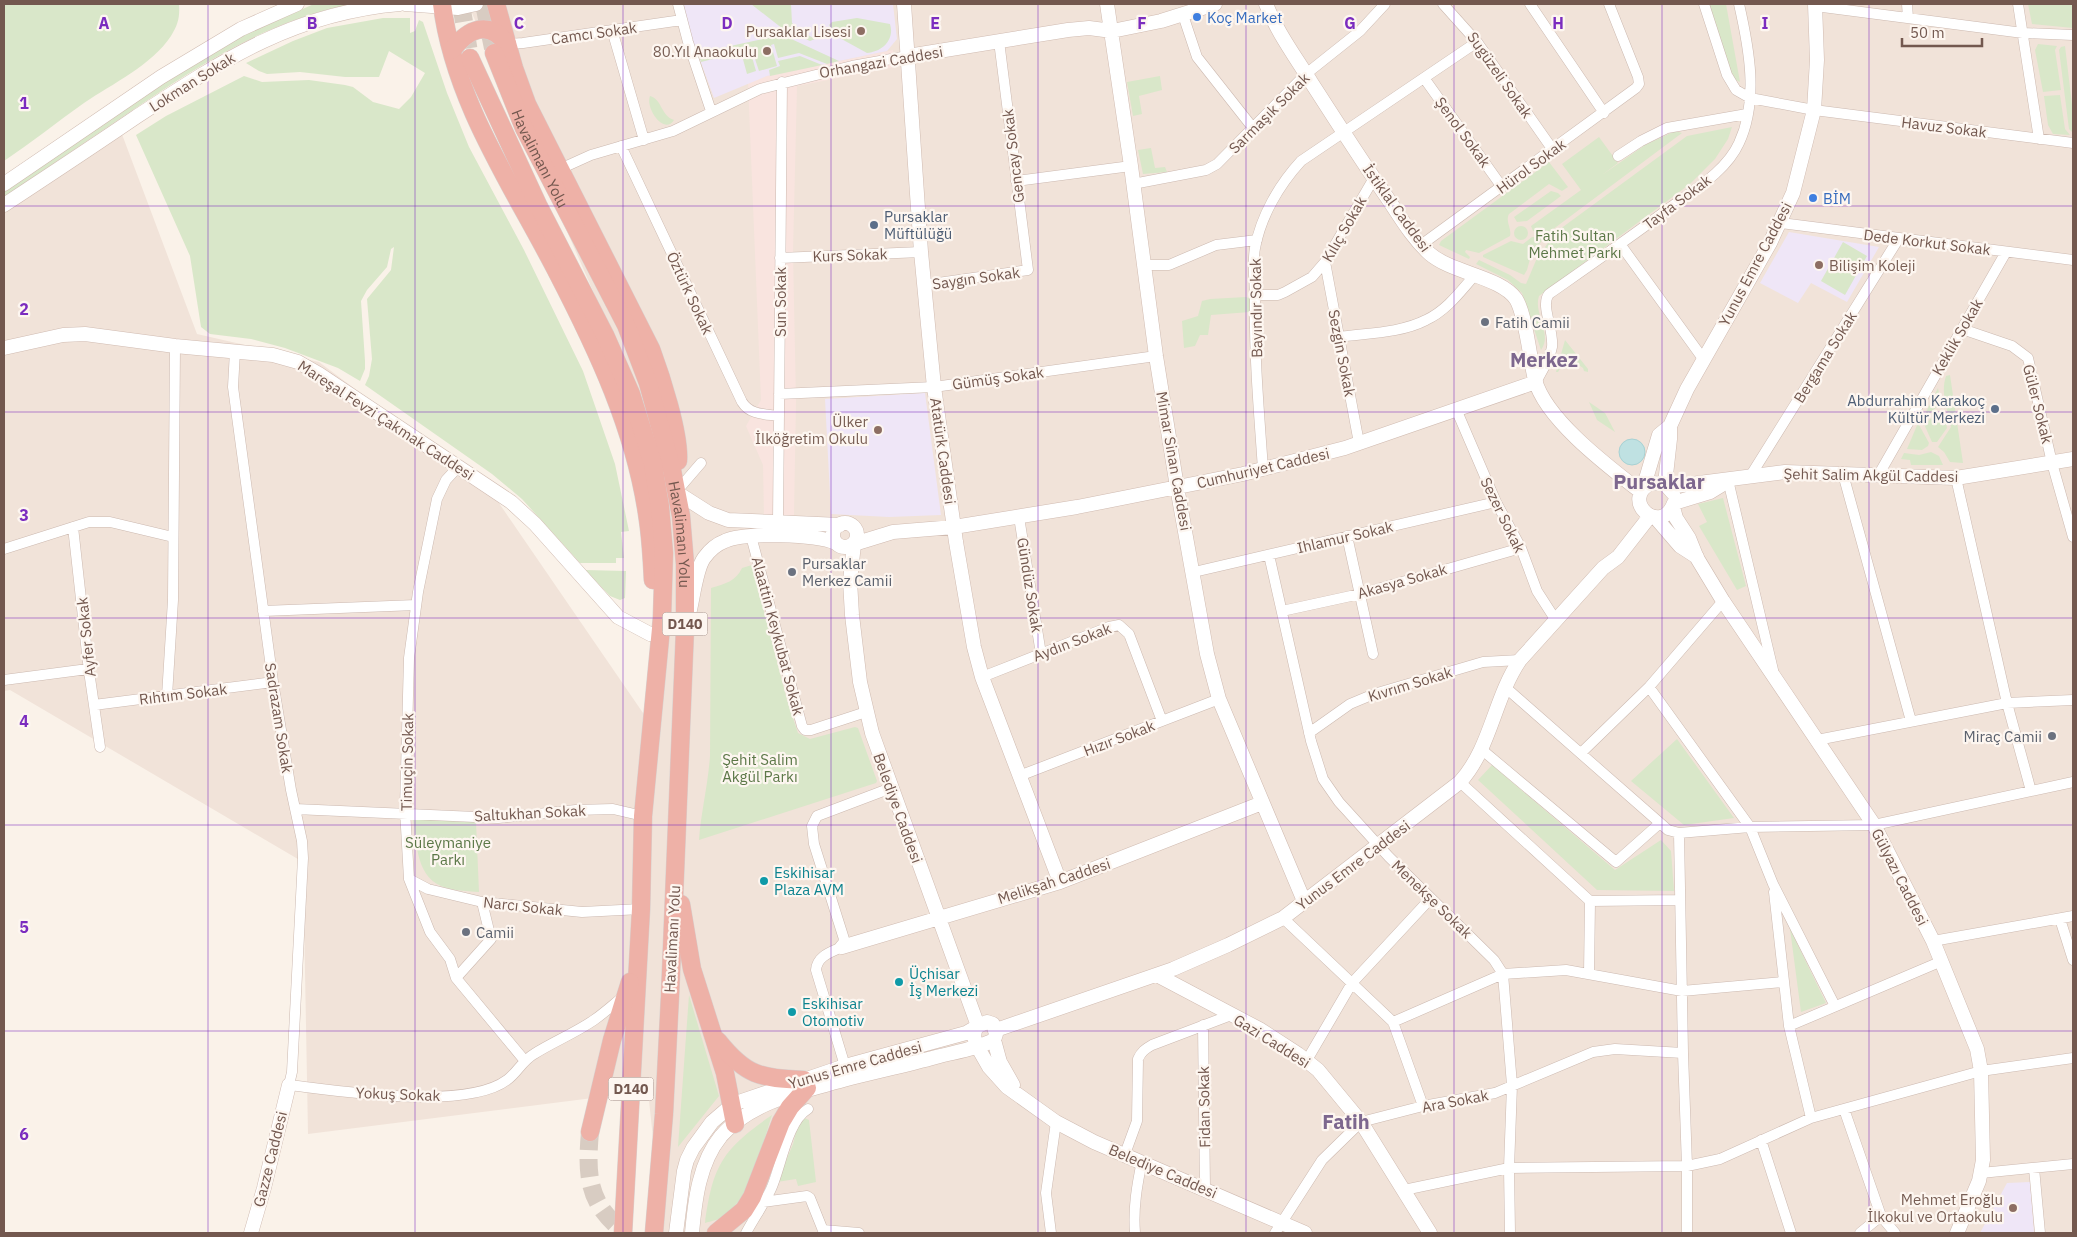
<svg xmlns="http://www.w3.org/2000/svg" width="2077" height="1237" font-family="'IBM Plex Sans',sans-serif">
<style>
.residential{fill:#f1e3d9}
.commercial{fill:#f9e4df}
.education{fill:#efe6f7}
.green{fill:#d9e7c9}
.water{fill:#bfe1e2;stroke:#a7d1d3}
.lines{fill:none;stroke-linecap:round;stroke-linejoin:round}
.highway-tunnel{stroke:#d8ccc2;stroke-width:18;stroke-dasharray:18 9;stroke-linecap:butt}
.street-casing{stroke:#ccb9b0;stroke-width:11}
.secondary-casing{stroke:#d0bbb1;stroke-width:15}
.highway-casing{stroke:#d8d0ce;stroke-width:19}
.street{stroke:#fff;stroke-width:10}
.secondary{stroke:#fff;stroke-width:14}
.highway{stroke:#eeb1a7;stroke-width:18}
.grid{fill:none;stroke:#7b2cbf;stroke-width:1;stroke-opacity:0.55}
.shop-dot{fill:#3f7fe0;stroke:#fdf6f0;stroke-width:2}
.education-dot{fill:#8d6e63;stroke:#fdf6f0;stroke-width:2}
.service-dot{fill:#5c6f8a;stroke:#fdf6f0;stroke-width:2}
.worship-dot{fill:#6b7280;stroke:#fdf6f0;stroke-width:2}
.culture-dot{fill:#0f9aa8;stroke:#fdf6f0;stroke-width:2}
.labels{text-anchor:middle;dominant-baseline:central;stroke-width:4.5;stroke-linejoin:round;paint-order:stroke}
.shield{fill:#fdf6f0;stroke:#9c877f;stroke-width:1}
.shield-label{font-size:14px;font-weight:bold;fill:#73584f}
.shop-label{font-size:15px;fill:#366cbe;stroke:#fdf6f0;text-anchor:start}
.education-label{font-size:15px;fill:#785e54;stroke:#fdf6f0;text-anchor:end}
.street-label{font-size:15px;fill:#73584f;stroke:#fdf6f0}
.service-label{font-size:15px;fill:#4e5e75;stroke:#fdf6f0;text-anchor:start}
.park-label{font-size:15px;fill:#5c7848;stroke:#fdf6f0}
.worship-label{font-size:15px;fill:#5b616d;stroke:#fdf6f0;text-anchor:start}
.culture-label{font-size:15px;fill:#0d838f;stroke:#fdf6f0;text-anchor:start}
.district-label{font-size:20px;font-weight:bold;fill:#7d678e;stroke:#fdf6f0}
.grid-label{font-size:16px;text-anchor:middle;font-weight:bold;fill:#7b2cbf;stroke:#fdf6f0;stroke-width:4.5;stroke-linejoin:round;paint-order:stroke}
</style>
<rect width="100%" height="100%" fill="#faf2e9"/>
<path class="residential" d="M468 4H2073V1233H663L648 1091 308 1134 303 862 10 690 4 691V199L117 121 197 334 319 362 490 490 654 729 667 461Z"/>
<path class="commercial" d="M893 50 895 67 797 86 793 252 796 401 794 515 764 517 763 465 746 426 761 400 748 83 767 76Z"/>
<path class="education" d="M683 4H893L897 39 887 51 767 76 714 98 689 30Z
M1789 232 1879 247 1847 302 1811 283 1798 303 1760 283Z
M925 393 941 515 889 517 831 514 825 399Z
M2030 1182 2034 1233H1980L2007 1183Z"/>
<path class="green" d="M4 4H179C180 17 178 25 171 36 152 65 112 84 84 103 57 122 31 143 4 161Z
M314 4H352C265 21 196 67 124 116 84 143 44 170 4 197V189L194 63 250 32Z
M751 4H791L792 23 801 31 815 39 810 41 783 29Z
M1709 4H1726L1740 82 1736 80 1731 72Z
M2028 4H2073V28L2032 24Z
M383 18H410V33L415 31 419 20 423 22 447 93 469 147 524 250 583 371 615 464 629 531 621 532 624 558H616V563H580L522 499 492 474 365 385 369 376 372 359 367 299 391 270 394 247 391 249 387 267 367 290 361 301 365 361V369L360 381 338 368 285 348 251 339 210 334 201 327 190 256 136 135 166 116 244 76 262 82 309 80 345 85 353 87 373 102 399 109 411 97 425 73 389 51 379 77H345L300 72 267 74 259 71 246 63 293 41 327 28Z
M857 18 890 24C895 40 882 52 867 53L836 36 829 25 832 22Z
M787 37 839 61 827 64 799 53 778 58 774 44 771 45 777 66 759 71 752 50H750L756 71 747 74 741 52 701 62 698 53 768 38Z
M2038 44 2057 46 2055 50 2061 90 2043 92 2035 50Z
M2065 46 2073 113V133L2069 129 2059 50 2061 47Z
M800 56 822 65 770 76 769 70 780 66 778 61Z
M1160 76 1162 90 1139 96 1142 114 1133 116 1127 82Z
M2060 95 2065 129 2070 135 2053 134 2048 125 2044 96Z
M650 96C662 99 661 116 674 120 664 136 645 108 650 96Z
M1732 127 1728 139 1715 159 1690 184 1539 296C1533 313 1553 334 1541 350L1522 293 1508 280 1476 264 1479 260 1510 275 1521 283 1526 284 1537 258 1556 232 1687 136Z
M1675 131 1682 133 1548 233 1533 231 1531 226 1581 190 1562 164 1599 137 1618 163 1602 175 1645 145Z
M1151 148 1155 168 1165 167 1167 172 1143 174 1138 150Z
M1549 162 1568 187 1562 191 1549 184 1509 214C1505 222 1512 228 1510 236L1479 253 1466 250 1465 252 1470 257 1469 259 1439 245 1441 241Z
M1551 191 1558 193 1561 196 1527 221 1517 222 1514 217Z
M1514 233a7 7 0 1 1 14 0a7 7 0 1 1-14 0Z
M1532 237H1544L1530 259 1527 270 1524 275 1483 257V255L1511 241 1523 244Z
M1843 242 1867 256 1845 295 1821 281Z
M1246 297 1251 299 1250 312 1211 315 1208 335H1200L1195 346 1184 348 1182 321 1198 316 1202 301 1210 299Z
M1565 340 1588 369V372L1584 371 1583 368 1573 361 1563 364 1558 372H1556Z
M1950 375 1963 463 1950 462 1944 452 1938 447 1951 427C1948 410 1940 394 1946 376Z
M1938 388 1941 404 1923 418Z
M1589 402 1605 413 1615 432 1597 420Z
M1943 410 1947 428 1937 442H1932L1924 424Z
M1918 423 1929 443 1928 446 1922 450 1907 449Z
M1931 452 1939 456 1943 465H1911L1910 460 1901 459 1904 453 1919 455Z
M1723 498 1746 586 1737 590 1699 526 1707 522 1698 504Z
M752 565 787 700 798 733 810 739 855 727 858 728 877 781 876 783 699 840C701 812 708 785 710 756L711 588C725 584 736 581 742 568Z
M585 570 626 571 625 598 620 600 610 596Z
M1677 739 1734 818 1684 825 1631 781Z
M1492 765 1615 870 1661 840 1671 851 1674 891 1597 890 1478 780Z
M413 819 476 822 479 892C468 891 457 891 447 888 416 880 417 845 413 819Z
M1790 929 1826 1003 1801 1012Z
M689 995 719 1096 678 1147Z
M772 1115C761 1148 753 1195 724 1216 719 1220 711 1221 705 1223 713 1164 723 1149 772 1115Z
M800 1116 809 1120 816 1182 798 1186 796 1179 777 1182 793 1144Z"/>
<path class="water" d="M1619 452a13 13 0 1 1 26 0a13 13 0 1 1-26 0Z"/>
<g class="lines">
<path class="highway-tunnel" d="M461 4 470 58
M484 4 494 53
M590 1132C586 1177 588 1205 626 1233"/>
<defs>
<path id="street" d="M678 4 688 42 711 111
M1443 4 1477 42 1553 150
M1530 4 1604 113
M1704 4 1727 75 1736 90 1750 98 1814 110 2073 143
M1907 4 1908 18
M2018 4 2039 139
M1815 6 2023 33 2073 35
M1183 15 1197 57 1253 128
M612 30 644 140
M507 44 523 43 682 20
M1424 78 1502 187
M621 146 742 402C750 415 765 414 779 416
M1618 156 1641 141 1667 128 1747 114
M560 169 591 155 673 131 760 89 852 66 908 56
M1016 181 1131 166
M1133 184 1206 170 1217 164 1306 74 1360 31 1385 4
M1781 223 2073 260
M1620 244 1704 360
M1421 245 1636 88 1639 84 1638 77 1609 4
M780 258 921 252
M1325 262 1359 443
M1143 265H1169L1216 245 1257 240
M924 285 1028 270 999 41
M1255 295H1278L1285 292 1312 277 1325 262 1374 178
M1962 329 2012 346 2028 358 2052 463 2073 537
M1339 337C1367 333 1401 333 1426 320 1446 311 1460 292 1474 276
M235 351 233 387 273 682 291 790 302 841 303 858 292 1072 289 1085C339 1091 466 1111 507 1080 517 1073 522 1061 534 1054 553 1042 575 1033 594 1020 604 1013 614 1004 624 996
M1536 382C1542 371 1550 359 1552 347 1554 329 1540 305 1549 294 1589 266 1628 239 1667 210 1692 191 1726 172 1739 143 1759 100 1749 48 1739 4
M779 394 934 387 1156 356
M1456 409 1496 502 1521 548 1537 591 1555 619
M458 467 446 480 437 499 418 592 409 658 405 810 409 879 430 932 450 959 456 978 525 1061
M1263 469C1259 412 1254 355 1255 298 1255 281 1252 264 1255 248 1261 216 1279 185 1301 161L1477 42
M1843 474 1911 721
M1879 474 2006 252
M1751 475 1899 238
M1956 478 2007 703 2031 791
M1728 480 1773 670
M676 492 701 463
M1019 517 1041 654
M778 522 782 82
M73 527 89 671 100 747
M751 536 802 726 805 730H811L866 712
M1347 536 1373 654
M4 549 89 522H110L173 537
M1269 555 1311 741 1323 779 1339 802 1389 857 1494 960 1503 974 1512 1085 1509 1168 1510 1233
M1194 572 1496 502
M263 611 416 605
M1282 611 1360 594 1521 548
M982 677 1109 627 1119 625 1129 634 1162 721
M4 680 88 669
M1505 687 1668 830 1679 833 1750 827 1874 825 2073 782
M1649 687 1750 827 1773 884 1835 1006
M167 696 173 600 175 346
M94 705 273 682
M1309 733 1350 704 1374 694 1483 662 1520 660
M1817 740 2007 703 2073 700
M1481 749 1616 862 1660 823
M1581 753 1649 687 1723 601
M1019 776 1219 699
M1460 782 1590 901 1680 900
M295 809 498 818 576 810 613 809 643 816
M1679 833 1683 1053 1687 1166V1233
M409 879 428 889 482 902 582 912 641 909
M1774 892 1789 1026 1811 1118
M1283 918 1393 1022 1423 1106
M2060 919 2073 960
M1933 941 2073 916
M1589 974 1590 901
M456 978 491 939 482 902
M1393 1022 1503 974 1566 970 1682 991 1784 982
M1203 1025 1205 1189
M1789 1026 1942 961
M1307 1060 1352 983 1430 899
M845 1066 816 970C817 956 831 952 842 947L844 939 814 844 812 826 817 816 891 788
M1844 1109 1881 1216 1895 1233
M1761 1140 1791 1233
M1125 1154 1137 1121 1138 1059C1141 1052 1145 1049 1152 1045L1231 1015
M2034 1168 2040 1233
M1981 1173 2073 1164
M1404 1190 1509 1168 1687 1166 1720 1159 1811 1118 1981 1071 2073 1058
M763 1202 807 1196 810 1198 824 1233
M823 1230 859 1233
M746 1233C754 1218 764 1204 771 1189 781 1167 787 1121 808 1109
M1051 1233 1046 1193 1056 1122
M1135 1233C1133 1208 1137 1185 1142 1161
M1275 1233 1322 1160 1361 1122 1423 1106 1495 1093 1593 1052 1615 1049 1683 1053
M1860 1233 1881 1216"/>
<path id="secondary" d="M405 4 458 8 476 4
M904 4 921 252 934 387 956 542 974 647 982 677 1060 882
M1107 4 1131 166 1156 356 1177 487 1207 654 1219 699 1304 901
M1266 4C1277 32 1295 56 1311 82 1335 119 1359 157 1384 193 1398 213 1411 237 1430 254 1452 273 1501 277 1516 299 1526 315 1530 360 1535 380 1546 420 1609 467 1641 492
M908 56 1068 30 1089 28 1112 31 1161 21 1215 4
M4 184 161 77 241 29 297 4
M4 205C48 176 92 147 136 117 223 60 293 13 400 4
M4 348 63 335 85 334 175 346 273 355 298 362 319 374 511 502 535 524 618 617 650 634
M1665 484 1670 439V426
M1668 487 1785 472 1956 478 2073 459
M1643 489 1659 435 1670 426 1687 389 1770 243 1793 193 1814 110 1817 60 1815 4
M676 492 709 513 728 520 840 525
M1673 493 1665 484 1651 483C1619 500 1661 538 1674 503L1710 492 1728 481
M1673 507 1676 518 1689 538 1697 558 1723 601 1874 825 1933 941 1977 1049 1981 1071 1983 1160 1979 1181 1957 1233
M1655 517 1680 546 1697 557
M833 535a12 12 0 1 1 24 0a12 12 0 1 1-24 0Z
M689 614C693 599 696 569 704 558 709 551 717 544 725 541 745 532 816 534 836 543
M842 947 1060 882 1262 803
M1157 975 1261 1030 1298 1054 1318 1070 1361 1122 1430 1233
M996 1030 1173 969 1228 945 1283 918 1460 782C1491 748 1494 698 1520 660L1603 568 1618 557 1650 516
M994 1040 1000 1062 1013 1085
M251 1233 264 1188 289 1085
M676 1233 684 1171 687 1160 693 1148 712 1122 733 1104 845 1066 966 1033 978 1026 872 733 860 682 852 615 850 581 854 544 893 532 954 527 1077 507 1243 474 1345 448 1536 382
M692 1233C695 1200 699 1163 721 1136 748 1105 791 1094 829 1084 864 1074 900 1067 936 1057 955 1052 976 1049 994 1040L996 1034 993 1024 987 1022 978 1026 975 1030 974 1037 977 1046 989 1067 1007 1087 1056 1122 1094 1142 1305 1233"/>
<g id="highway">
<path d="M442 4C454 101 512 185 556 270 597 349 636 431 648 520 651 540 652 560 653 580"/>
<path d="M496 4 514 68 527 104 651 349C661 376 680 434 678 461"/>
<path d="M452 50C468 29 488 19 507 44"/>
<path id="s1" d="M494 53 524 128 626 325 648 383 672 470 681 516 685 564V629L670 996 664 1114 654 1233"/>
<path d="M470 58 538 205 605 335 631 394 653 464 660 506 664 553 662 618 643 816 641 909 623 1233"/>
<path d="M681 904 692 969 725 1073 735 1124"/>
<path d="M718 1041C746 1076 760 1078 804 1080"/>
<path d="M590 1132 612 1040 630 982"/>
<path d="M716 1233 744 1210 752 1197 781 1122 790 1107 807 1088"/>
</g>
</defs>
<use href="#street" class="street-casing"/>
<use href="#secondary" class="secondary-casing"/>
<use href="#highway" class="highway-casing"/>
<use href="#street" class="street"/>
<use href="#secondary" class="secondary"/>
<use href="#highway" class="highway"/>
</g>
<path class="grid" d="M208 4V1233M415 4V1233M623 4V1233M831 4V1233M1038 4V1233M1246 4V1233M1454 4V1233M1662 4V1233M1869 4V1233M4 206H2073M4 412H2073M4 618H2073M4 825H2073M4 1031H2073"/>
<g class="shop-dot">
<circle cx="1197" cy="17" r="5"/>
<circle cx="1813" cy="198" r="5"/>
</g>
<g class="education-dot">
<circle cx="861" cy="31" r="5"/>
<circle cx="767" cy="51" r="5"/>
<circle cx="1819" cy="265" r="5"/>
<circle cx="878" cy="430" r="5"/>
<circle cx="2013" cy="1208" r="5"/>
</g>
<g class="service-dot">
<circle cx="874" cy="225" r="5"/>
<circle cx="1995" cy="409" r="5"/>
</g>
<g class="worship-dot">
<circle cx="1485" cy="322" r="5"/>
<circle cx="792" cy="572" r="5"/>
<circle cx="2052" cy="736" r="5"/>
<circle cx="466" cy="932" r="5"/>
</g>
<g class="culture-dot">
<circle cx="764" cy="881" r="5"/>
<circle cx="899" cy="982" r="5"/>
<circle cx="792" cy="1012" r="5"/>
</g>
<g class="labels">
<g class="shield">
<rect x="662.5" y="612.5" width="45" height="23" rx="4"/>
<rect x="608.5" y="1077.5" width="45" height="23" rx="4"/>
</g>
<g class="shield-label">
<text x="685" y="624">D140</text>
<text x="631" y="1089">D140</text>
</g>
<g class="shop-label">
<text x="1207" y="17">Koç Market</text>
<text x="1823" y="198">BİM</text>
</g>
<g class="education-label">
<text x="851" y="31">Pursaklar Lisesi</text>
<text x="757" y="51">80.Yıl Anaokulu</text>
<text x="1829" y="265" text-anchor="start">Bilişim Koleji</text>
<text x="868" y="421">Ülker<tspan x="868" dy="17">İlköğretim Okulu</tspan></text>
<text x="2003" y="1199">Mehmet Eroğlu<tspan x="2003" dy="17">İlkokul ve Ortaokulu</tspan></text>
</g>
<g class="street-label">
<text transform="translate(594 33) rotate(-8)">Camcı Sokak</text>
<text transform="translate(881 62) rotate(-10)">Orhangazi Caddesi</text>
<text transform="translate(1500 75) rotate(55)">Sugüzeli Sokak</text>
<text transform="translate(192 82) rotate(-32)">Lokman Sokak</text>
<text transform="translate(1269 113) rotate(-45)">Sarmaşık Sokak</text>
<text transform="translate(1944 127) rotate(7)">Havuz Sokak</text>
<text transform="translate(1463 132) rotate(54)">Şenol Sokak</text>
<text transform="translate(1013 156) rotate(-97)">Gencay Sokak</text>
<text stroke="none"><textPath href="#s1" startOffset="115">Havalimanı Yolu</textPath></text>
<text transform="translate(1531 166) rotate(-36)">Hürol Sokak</text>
<text transform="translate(1677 202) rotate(-37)">Tayfa Sokak</text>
<text transform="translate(1397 208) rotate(54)">İstiklal Caddesi</text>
<text transform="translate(1344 229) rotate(-60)">Kılıç Sokak</text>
<text transform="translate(1927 242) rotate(7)">Dede Korkut Sokak</text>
<text transform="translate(850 255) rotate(-2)">Kurs Sokak</text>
<text transform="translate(1755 264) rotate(-62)">Yunus Emre Caddesi</text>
<text transform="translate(976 278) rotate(-8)">Saygın Sokak</text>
<text transform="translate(690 293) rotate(65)">Öztürk Sokak</text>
<text transform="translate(780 302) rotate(-90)">Sun Sokak</text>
<text transform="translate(1256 308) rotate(-91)">Bayındır Sokak</text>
<text transform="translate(1957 337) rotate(-60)">Keklik Sokak</text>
<text transform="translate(1342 353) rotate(79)">Sezgin Sokak</text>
<text transform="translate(1825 357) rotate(-58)">Bergama Sokak</text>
<text transform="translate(998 378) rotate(-8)">Gümüş Sokak</text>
<text transform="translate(2038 404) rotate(76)">Güler Sokak</text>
<text transform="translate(386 420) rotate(33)">Mareşal Fevzi Çakmak Caddesi</text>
<text transform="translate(943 451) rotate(82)">Atatürk Caddesi</text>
<text transform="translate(1174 461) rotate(80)">Mimar Sinan Caddesi</text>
<text transform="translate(1263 468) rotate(-13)">Cumhuriyet Caddesi</text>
<text transform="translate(1871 475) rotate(1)">Şehit Salim Akgül Caddesi</text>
<text transform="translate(1503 515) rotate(64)">Sezer Sokak</text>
<text stroke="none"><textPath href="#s1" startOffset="520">Havalimanı Yolu</textPath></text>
<text transform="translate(1345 537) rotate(-13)">Ihlamur Sokak</text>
<text transform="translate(1402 581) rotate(-16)">Akasya Sokak</text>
<text transform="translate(1030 585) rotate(81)">Gündüz Sokak</text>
<text transform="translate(778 636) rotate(75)">Alaattin Keykubat Sokak</text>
<text transform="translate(86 637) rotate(-96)">Ayfer Sokak</text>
<text transform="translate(1072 642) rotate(-21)">Aydın Sokak</text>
<text transform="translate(1410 684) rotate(-17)">Kıvrım Sokak</text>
<text transform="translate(183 694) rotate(-7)">Rıhtım Sokak</text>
<text transform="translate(279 718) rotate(81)">Sadrazam Sokak</text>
<text transform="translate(1119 738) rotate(-21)">Hızır Sokak</text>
<text transform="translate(407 762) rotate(-89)">Timuçin Sokak</text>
<text transform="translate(898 808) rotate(70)">Belediye Caddesi</text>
<text transform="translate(530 813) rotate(-3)">Saltukhan Sokak</text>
<text transform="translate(1353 865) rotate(-37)">Yunus Emre Caddesi</text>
<text transform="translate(1900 877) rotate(63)">Gülyazı Caddesi</text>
<text transform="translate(1054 881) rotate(-18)">Melikşah Caddesi</text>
<text transform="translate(1432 899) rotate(44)">Menekşe Sokak</text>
<text transform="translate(523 906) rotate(6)">Narcı Sokak</text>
<text transform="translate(672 939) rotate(-87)">Havalimanı Yolu</text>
<text transform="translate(1272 1041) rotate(32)">Gazi Caddesi</text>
<text transform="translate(855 1065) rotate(-16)">Yunus Emre Caddesi</text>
<text transform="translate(398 1094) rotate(2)">Yokuş Sokak</text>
<text transform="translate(1455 1101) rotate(-11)">Ara Sokak</text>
<text transform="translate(1204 1107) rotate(-91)">Fidan Sokak</text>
<text transform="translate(270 1159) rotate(-76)">Gazze Caddesi</text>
<text transform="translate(1163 1171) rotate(23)">Belediye Caddesi</text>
</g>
<g class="service-label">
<text x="884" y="216">Pursaklar<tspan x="884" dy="17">Müftülüğü</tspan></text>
<text x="1985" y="400" text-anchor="end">Abdurrahim Karakoç<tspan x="1985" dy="17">Kültür Merkezi</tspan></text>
</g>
<g class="park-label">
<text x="1575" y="235">Fatih Sultan<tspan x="1575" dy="17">Mehmet Parkı</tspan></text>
<text x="760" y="759">Şehit Salim<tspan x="760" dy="17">Akgül Parkı</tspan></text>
<text x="448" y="842">Süleymaniye<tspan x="448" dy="17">Parkı</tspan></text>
</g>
<g class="worship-label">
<text x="1495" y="322">Fatih Camii</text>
<text x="802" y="563">Pursaklar<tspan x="802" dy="17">Merkez Camii</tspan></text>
<text x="2042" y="736" text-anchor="end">Miraç Camii</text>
<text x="476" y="932">Camii</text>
</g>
<g class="culture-label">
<text x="774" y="872">Eskihisar<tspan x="774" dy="17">Plaza AVM</tspan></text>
<text x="909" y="973">Üçhisar<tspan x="909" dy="17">İş Merkezi</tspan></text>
<text x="802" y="1003">Eskihisar<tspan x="802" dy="17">Otomotiv</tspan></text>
</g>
<g class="district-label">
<text x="1544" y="359">Merkez</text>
<text x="1659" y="481">Pursaklar</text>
<text x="1346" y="1121">Fatih</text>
</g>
</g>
<g class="grid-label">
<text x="104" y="29">A</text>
<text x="312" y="29">B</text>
<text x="519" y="29">C</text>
<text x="727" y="29">D</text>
<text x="935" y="29">E</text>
<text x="1142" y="29">F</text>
<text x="1350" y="29">G</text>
<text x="1558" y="29">H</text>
<text x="1765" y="29">I</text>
<text x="24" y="109">1</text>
<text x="24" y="315">2</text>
<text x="24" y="521">3</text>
<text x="24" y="727">4</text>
<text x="24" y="933">5</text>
<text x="24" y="1140">6</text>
</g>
<rect width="2077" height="1237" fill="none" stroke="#73584f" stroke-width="10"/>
<path d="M1902 38v8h80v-8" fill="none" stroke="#73584f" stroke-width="2.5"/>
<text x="1910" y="38" font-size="15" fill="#73584f" stroke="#fdf6f0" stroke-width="4" paint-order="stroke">50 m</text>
</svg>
